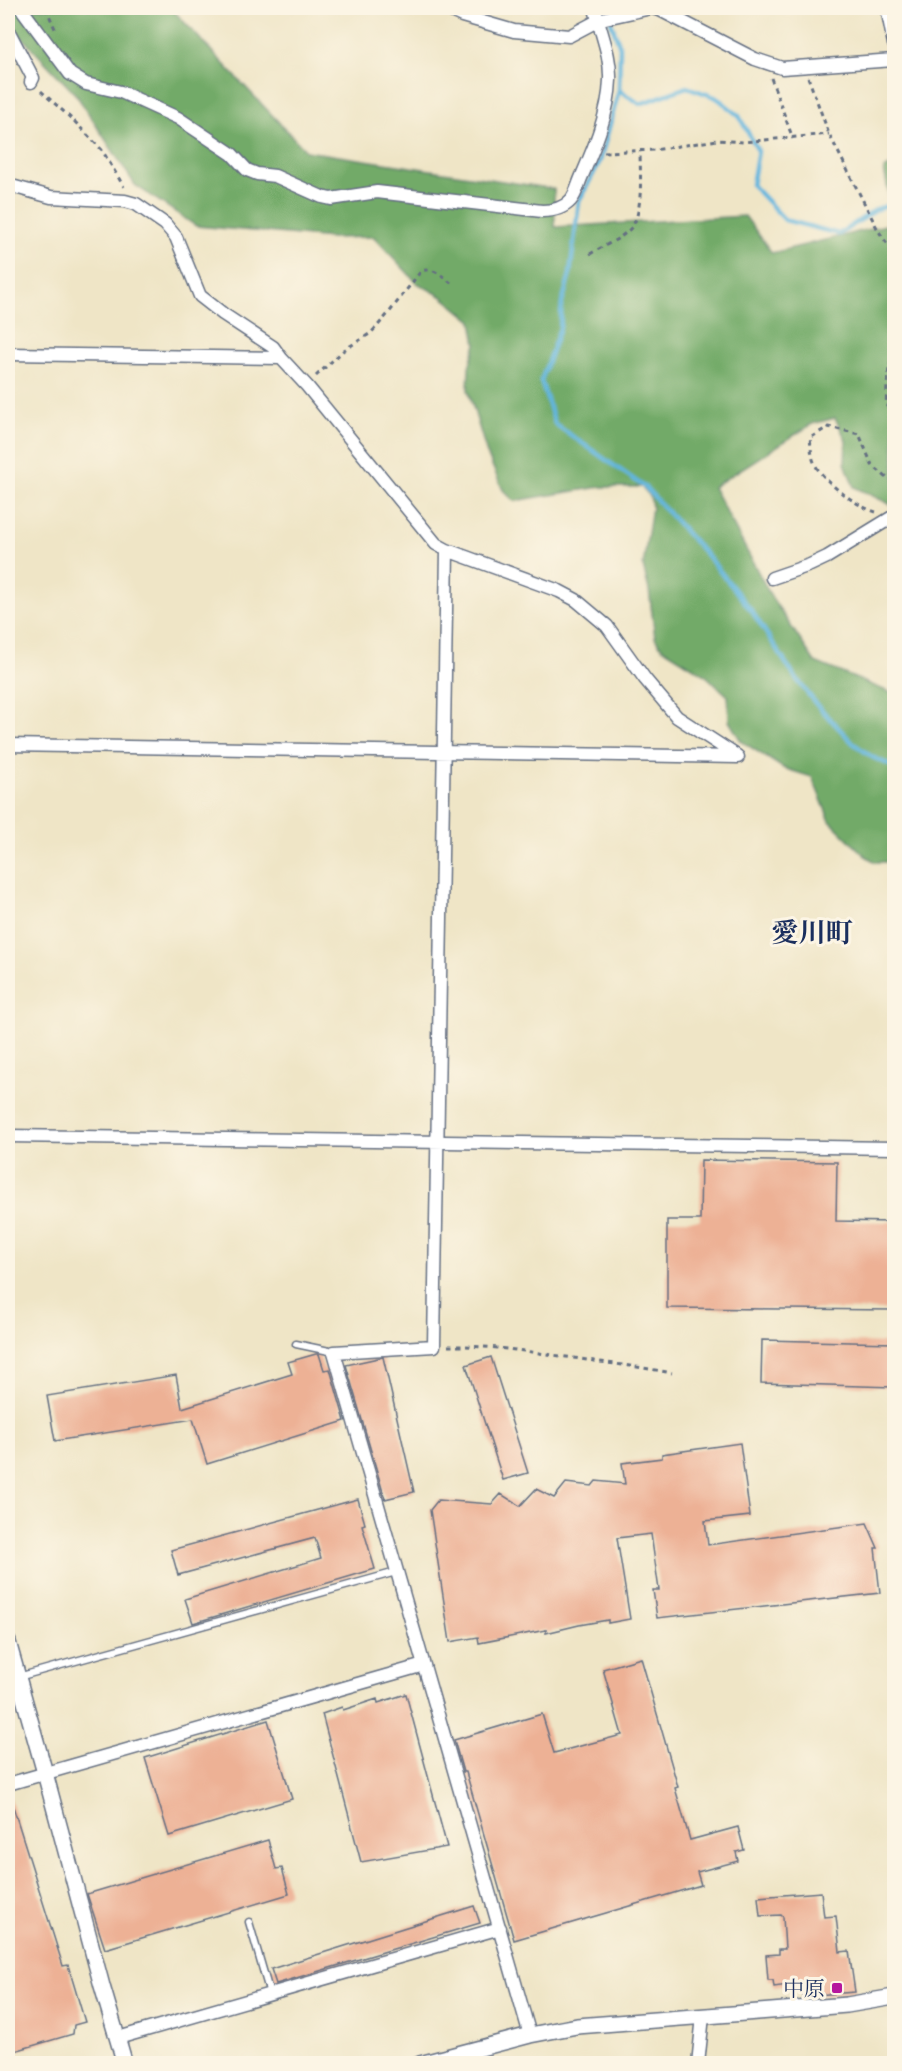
<svg xmlns="http://www.w3.org/2000/svg" width="902" height="2071" font-family="'Libre Caslon Text','Noto Serif JP',serif">
<style>
.forest{fill:#72aa68;stroke:#466c63;stroke-width:1.5}
.lines{fill:none;stroke-linecap:round;stroke-linejoin:round}
.stream{stroke:#62b6de;stroke-width:4.5}
.building{fill:#edb195}
.service-casing{stroke:#656f82;stroke-width:9}
.minor-casing{stroke:#656f82;stroke-width:15}
.tertiary-casing{stroke:#656f82;stroke-width:18}
.path{stroke:#656f82;stroke-width:3;stroke-dasharray:4.5 4.5;stroke-linecap:butt}
.service{stroke:#fff;stroke-width:6}
.minor{stroke:#fff;stroke-width:12}
.tertiary{stroke:#fff;stroke-width:15}
.poi-dot{fill:#b5179e;stroke:#fcf5e5;stroke-width:2}
.labels{text-anchor:middle;dominant-baseline:central;stroke-width:6;stroke-linejoin:round;paint-order:stroke}
.poi-label{font-size:21px;fill:#1b2f5e;stroke:#fcf5e5;text-anchor:end}
.district-label{font-size:27px;font-weight:bold;fill:#1b2f5e;stroke:#fcf5e5}
</style>
<rect width="100%" height="100%" fill="#fcf5e5"/>
<filter id="ink" filterUnits="userSpaceOnUse"><feTurbulence type="fractalNoise" baseFrequency=".0167" numOctaves="2"/><feDisplacementMap in="SourceGraphic" scale="12" xChannelSelector="R" yChannelSelector="G"/><feConvolveMatrix kernelMatrix="1 2 1 2 8 2 1 2 1" color-interpolation-filters="sRGB"/></filter>
<filter id="wash" filterUnits="userSpaceOnUse"><feTurbulence type="fractalNoise" baseFrequency=".008" numOctaves="4" result="noise"/><feDisplacementMap in="SourceGraphic" scale="24" xChannelSelector="R" yChannelSelector="G"/><feGaussianBlur stdDeviation="1.35" result="paint"/><feColorMatrix in="noise" values="0 0 0 0 0 0 0 0 0 0 0 0 0 0 0 0 0 1.4 0 .05"/><feComposite in="paint" operator="in"/></filter>
<g filter="url(#wash)">
<rect width="100%" height="100%" fill="#efe5c6"/>
<path class="forest" d="M8 8H171L306 151 554 189 555 227 745 216 772 253 894 223 884 169 894 164V506L854 487 845 463 846 440 835 418 812 424 713 487 772 598 815 662 894 694V862H875L864 855 830 821 812 777 783 768 741 741 729 721 728 696 704 674 662 648 655 638 649 590 643 566 652 507 650 496 642 487H600L514 501 503 490 487 454 468 390 469 367 476 344 472 321 441 296 417 283 374 237 332 238 196 226 135 185 77 96 8 23Z"/>
<g class="lines">
<path class="stream" d="M606 8 620 47 619 90 600 161 579 201 570 274 562 303 560 328 541 381 555 424 646 488 710 559 751 610 795 677 816 704 853 743 872 757 894 767
M619 90 640 104 687 87 715 97 721 101 739 116 758 151 752 185 785 220 839 234 877 209 894 204"/>
</g>
<g id="blocks">
<path class="building" d="M701 1160 837 1162 836 1221 894 1222V1310L667 1308V1220H700Z
M762 1340 894 1343V1387L761 1383Z
M316 1354H319L324 1370 330 1369 345 1421 207 1464 193 1419 55 1441 47 1396 176 1375 182 1408 292 1374 288 1362Z
M383 1357 414 1492 385 1499 346 1365Z
M491 1357 528 1473 503 1480 466 1365Z
M740 1443 750 1516 705 1521 708 1545 867 1523 878 1548H875L880 1593 657 1618 653 1590H659L651 1534 617 1538 630 1619 608 1623V1620L579 1625 546 1633V1630L479 1643 478 1637 450 1642 430 1510 438 1500 492 1504 501 1494 520 1506 536 1489 554 1498 566 1483 592 1486 596 1481 625 1484 622 1463 662 1458V1454Z
M358 1499 365 1524 362 1525 375 1569 193 1623 185 1599 321 1558 315 1538 178 1575 171 1550Z
M641 1658 678 1787 675 1788 690 1840 738 1827 744 1850 736 1852 738 1861 697 1872 701 1885 514 1940 466 1772H463L454 1740 542 1714 554 1753 622 1735 603 1669Z
M406 1694 447 1847 361 1862 322 1714 342 1707 343 1710 377 1699 378 1703Z
M268 1720 292 1799 169 1836 145 1758Z
M10 1797 63 1966 68 1965 85 2022 74 2025 73 2034 8 2053V1798Z
M268 1840 276 1869 282 1868 289 1894 105 1949 87 1894Z
M821 1892 824 1917 836 1916 840 1952 849 1951 855 1992 803 1996 802 1983 774 1987 773 1980H768L766 1955 779 1954V1949H785L783 1917 781 1915 760 1916 758 1897Z
M474 1906 480 1923 276 1984 271 1969Z"/>
</g>
</g>
<g filter="url(#ink)">
<use href="#blocks" fill-opacity="0" stroke="#656f82" stroke-width="1.5"/>
<g class="lines">
<defs>
<path id="service" d="M296 1344 334 1352
M18 1677 396 1572
M249 1922 270 1994"/>
<path id="minor" d="M21 8 70 74 86 84 121 92 178 118 232 154 247 170 257 174 275 176 322 197 331 199 377 192 542 211C552 211 564 208 571 200 576 194 578 185 581 178 594 148 609 113 610 80 611 54 600 32 595 8
M445 8 462 16 514 31 569 36 601 19 651 8 660 10 755 59 782 68 894 60
M887 8 894 44
M8 30 33 78 31 82
M8 185 51 197 125 201 136 204 165 224 176 237 200 296 223 314 273 347 281 358
M8 354 281 358 307 386 436 544 447 550 434 1346 334 1352 530 2035
M447 550 559 591 576 600 607 626 645 679 677 717 737 756
M772 578 810 565 827 557 894 516
M8 745 738 757
M8 1136 894 1148
M8 1784 424 1665
M118 2038 500 1928
M698 2064 703 2016"/>
<path id="tertiary" d="M8 1642 45 1773 102 1986 125 2064
M420 2064 530 2035 577 2026 847 2005 894 1997"/>
</defs>
<use href="#service" class="service-casing"/>
<use href="#minor" class="minor-casing"/>
<use href="#tertiary" class="tertiary-casing"/>
<path class="path" d="M46 8 56 31
M808 77 829 134 878 230 886 242 894 248
M771 78 793 139
M41 91 75 122 102 150 124 187
M604 152 654 150 717 140 743 142 829 134
M590 254C603 246 619 240 630 229 644 215 640 170 640 151
M894 275V276
M894 352C887 368 887 388 886 405L890 410H894
M316 376 344 350 371 333 388 314 421 271C434 267 442 276 451 283
M876 512C857 507 821 480 814 462 811 455 811 446 810 438L828 427 859 434 872 465 887 478 894 474
M448 1346C493 1345 537 1353 581 1359 612 1364 642 1367 672 1373"/>
<use href="#service" class="service"/>
<use href="#minor" class="minor"/>
<use href="#tertiary" class="tertiary"/>
</g>
</g>
<rect class="poi-dot" x="831" y="1982" width="12" height="12" rx="3"/>
<g class="labels">
<g class="poi-label">
<text x="825" y="1988">中原</text>
</g>
<g class="district-label">
<text x="812" y="932">愛川町</text>
</g>
</g>
<rect width="902" height="2071" fill="none" stroke="#fcf5e5" stroke-width="30"/>
</svg>
